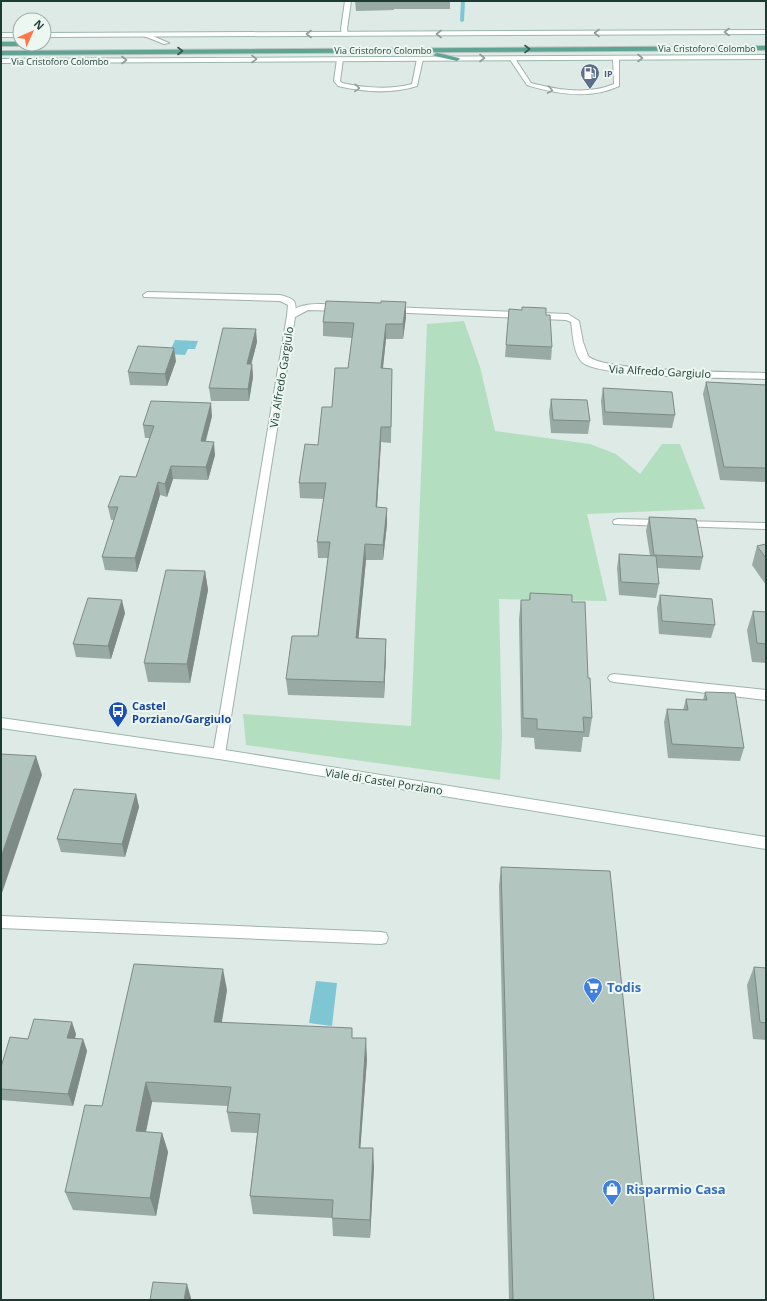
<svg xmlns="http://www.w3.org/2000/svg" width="767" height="1301" font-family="'Open Sans',sans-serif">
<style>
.green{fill:#b4dec0}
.water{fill:#7fc6d5}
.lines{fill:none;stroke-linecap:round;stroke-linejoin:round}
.stream{fill:#7fc6d5;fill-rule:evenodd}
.lane-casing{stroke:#a0b2ac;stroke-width:2}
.street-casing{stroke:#a0b2ac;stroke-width:2}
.secondary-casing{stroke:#9bb7ad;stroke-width:2}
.primary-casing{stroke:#bcc4c2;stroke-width:2}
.lane{fill:#fff;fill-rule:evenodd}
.street{fill:#fff;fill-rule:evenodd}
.secondary{fill:#fff;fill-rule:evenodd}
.primary{fill:#5ea493;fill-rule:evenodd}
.wall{fill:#99a9a3}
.shaded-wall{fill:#7d8a85}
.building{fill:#b2c5be;stroke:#7d8a85}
.oneway{stroke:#8e9d99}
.oneway2{stroke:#315a50}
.labels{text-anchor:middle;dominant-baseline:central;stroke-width:4;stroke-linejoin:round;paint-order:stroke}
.far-street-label{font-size:9px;fill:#1e3b33;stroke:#edf7f2}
.far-service-label{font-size:9px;font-weight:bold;fill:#4e5e75;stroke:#edf7f2;text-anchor:start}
.street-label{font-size:11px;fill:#1e3b33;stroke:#edf7f2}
.transit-label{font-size:11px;font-weight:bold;fill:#164399;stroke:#edf7f2;text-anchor:start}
.near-shop-label{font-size:13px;font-weight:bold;fill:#366cbe;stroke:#edf7f2;text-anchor:start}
</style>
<rect width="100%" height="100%" fill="#ddeae5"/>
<path class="green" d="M464 321 480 367 495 431 590 444 616 454 640 474 662 444H680L705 509 587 514 607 601 499 599 502 737 500 780 246 745 243 714 411 726 427 324Z"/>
<path class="water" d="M175 340 198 341 195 349H188L185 355 169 354Z
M316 981 337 983 332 1026 309 1023Z"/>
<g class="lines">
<path class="stream" d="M461 1H465L464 21 462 22 460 21Z"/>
<defs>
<path id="lane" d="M616 56 619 58V86C590 100 556 94 527 85L509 58 514 57 531 83C557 90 589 95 614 84L613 58Z
M340 57 343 59 340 81 342 83C364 88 390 90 412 84L417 59 420 57 423 59 417 86C392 94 363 92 338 86L334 81 337 59Z
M147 292 280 295C295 299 297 300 295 316L291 319 288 318 287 316 288 305 280 301 144 297 143 295Z"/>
<path id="street" d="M345 1H351L347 29 348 34 345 36 342 34 341 29Z
M144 34H148L169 43 164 44 144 36Z
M321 304 341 305 345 308 341 311 308 310 295 317 225 754 224 758 219 759 214 758 213 754 287 316C295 305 308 304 321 304Z
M390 307 568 314 579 321 583 342 588 356C602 372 739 372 766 373V379C735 378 603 378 583 363 573 354 573 334 571 322L566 320 387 312 386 310 387 308Z
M618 519 663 520 667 521 668 523 667 525 663 526 614 524 613 522 614 520Z
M681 521 766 523V529L677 526 676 524 677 522Z
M614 674 766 690V700L614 682 610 681 608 678 610 675Z
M1 916 381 932 386 933 388 938 386 943 381 944 1 928Z"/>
<path id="secondary" d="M766 30V34L44 37V33Z
M1 33H20V37H1Z
M766 55V59L1 63V59Z
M1 718 219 749 766 837V849L219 759 1 728Z"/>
<path id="primary" d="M1 42H20V44H23L20 46H1Z
M766 46V50L1 55V51Z
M437 53 459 58 460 59 457 61 435 56 434 55Z"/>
</defs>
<use href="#lane" class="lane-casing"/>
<use href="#street" class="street-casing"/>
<use href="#secondary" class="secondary-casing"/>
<use href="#primary" class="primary-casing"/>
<use href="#lane" class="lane"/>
<use href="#street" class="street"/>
<use href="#secondary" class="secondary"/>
<use href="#primary" class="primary"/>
</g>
<path class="wall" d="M355 1H450V9H394V10L356 11Z
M406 302V317L403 339H386L383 368 392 369 391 443 381 442 377 507 387 508V524L383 560H366L358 638 386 639V655L384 698 288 695 286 679 318 636 328 558H318L317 542 324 499 300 498 299 483 318 445 348 368 352 338 323 336V322L381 303Z
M509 309 546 315 552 347 551 360 505 357Z
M257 342 251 364H252L253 377 249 401H211L209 388Z
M176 361 167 386 130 385 128 372Z
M706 382 766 385V482L720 480 703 394Z
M603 388 675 415 672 428 603 425 601 401Z
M551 399 590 421 588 434 551 433 549 412Z
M212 416 206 441 215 455 208 480 173 479 167 497 160 495 137 572 105 570 102 557 114 520H111L108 507 136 477 150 438H145L143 425Z
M649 517 703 557 700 570 657 568 659 584 656 598 619 595 617 568 619 554 650 556 646 531Z
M766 544V585L752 565 757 546Z
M205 571 208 590 190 683 148 682 144 663Z
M530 593 572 602 588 678 592 718 589 737H583L581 752 535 749 534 738 521 737 519 619 521 600H529Z
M660 595 715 625 711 638 659 634 657 608Z
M753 611 766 612V611V663L752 662 747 630Z
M125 613 111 659 76 657 73 644Z
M705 692 744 748 740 761 668 758 664 722 667 709 683 710 686 699 703 700Z
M136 794 139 807 125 857 61 852 57 839Z
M501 867 654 1300H509L499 886Z
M754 967 766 968V1040L753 1039 747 985Z
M227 990 222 1022 353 1038 367 1059 360 1148 374 1167 370 1238 333 1236 332 1218 253 1214 250 1196 257 1133 231 1132 227 1112 228 1106 152 1102 146 1132 162 1133 168 1152 156 1216 73 1210 65 1192 102 1106Z
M76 1034 75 1038 83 1039 87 1051 73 1106 1 1100V1067L28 1039Z"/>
<path class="shaded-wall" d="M406 302V317L403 339V324Z
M386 324V339L381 384V368Z
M256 329 257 342 248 377 247 364Z
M174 348 176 361 167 386 165 374Z
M252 364 253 377 249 401 248 389Z
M211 403 212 416 202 454 201 441Z
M381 427V442L376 523V507Z
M214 442 215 455 208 480 206 467Z
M171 466 173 479 167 497 165 484Z
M158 482 160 495 137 572 135 558Z
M387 508V524L383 560V545Z
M365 544 366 560 357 654 356 638Z
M205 571 208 590 190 683 187 664Z
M122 600 125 613 111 659 108 646Z
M386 639V655L384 698V682Z
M36 756 42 775 1 896V857Z
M136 794 139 807 125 857 122 844Z
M223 969 227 990 218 1043 214 1022Z
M72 1022 76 1034 72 1050 67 1038Z
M366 1038 367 1059 359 1167V1148Z
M83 1039 87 1051 73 1106 68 1094Z
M146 1082 152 1102 142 1150 136 1131Z
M162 1133 168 1152 156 1216 150 1198Z
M373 1148 374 1167 370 1238V1220Z
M187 1284 191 1298V1300H184Z"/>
<path class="building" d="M326 301 381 303V301L406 302 403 324H386L381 368 392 369 391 427H381L376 507 387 508 383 545 365 544 356 638 386 639 384 682 286 679 292 636H318L330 542H317L326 483H299L305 444 318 445 322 407H332L335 368H348L354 323 323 322Z
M522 307 546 308V315H550L552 347 506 345 509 309 522 310Z
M223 328 256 329 247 364H252L248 389 209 388Z
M138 346 174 348 165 374 128 372Z
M706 382 766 385V468L724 467Z
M603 388 672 392 675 415 605 412Z
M551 399 587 400 590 421 553 420Z
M151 401 211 403 201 441 214 442 206 467 171 466 165 484 158 482 135 558 102 557 118 507H108L120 476 136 477 154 426 143 425Z
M649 517 696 519 703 557 654 555Z
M766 544V558L757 546Z
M619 554 656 556 659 584 621 582Z
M166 570 205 571 187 664 144 663Z
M530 593 572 595V602H585L588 678H590L592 718 583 717 584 732 537 729V719L523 718 521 600H530Z
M660 595 712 599 715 625 662 621Z
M88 598 122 600 108 646 73 644Z
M753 611 766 612V644L757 643Z
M705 692 735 693 744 748 672 744 667 709 688 710 686 699 707 700Z
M1 754 36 756 1 857Z
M74 789 136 794 122 844 57 839Z
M501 867 610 871 654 1300H513Z
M134 964 223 969 214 1022 352 1028V1038H366L359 1148H373L370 1220 332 1218 333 1200 250 1196 260 1114 227 1112 231 1087 146 1082 136 1131 162 1133 150 1198 65 1192 85 1105 102 1106Z
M754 967 766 968V1023L760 1022Z
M34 1019 72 1022 67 1038 83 1039 68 1094 1 1089V1067L10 1037 28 1039Z
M153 1282 187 1284 184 1300H150Z"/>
<defs><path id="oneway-chevron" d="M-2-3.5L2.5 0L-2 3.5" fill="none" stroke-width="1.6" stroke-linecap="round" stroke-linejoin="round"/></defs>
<g class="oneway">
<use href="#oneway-chevron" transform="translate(727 32) rotate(180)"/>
<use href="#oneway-chevron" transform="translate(597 33) rotate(180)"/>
<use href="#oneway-chevron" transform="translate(309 34) rotate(180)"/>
<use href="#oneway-chevron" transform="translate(439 34) rotate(180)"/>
<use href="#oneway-chevron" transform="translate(482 58)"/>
<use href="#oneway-chevron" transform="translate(640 58)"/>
<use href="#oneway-chevron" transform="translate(254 59)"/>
<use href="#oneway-chevron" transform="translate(124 60)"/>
<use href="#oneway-chevron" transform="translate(357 88) rotate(2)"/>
<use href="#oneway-chevron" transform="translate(550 90) rotate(10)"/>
</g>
<g class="oneway2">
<use href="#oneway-chevron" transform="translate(527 49)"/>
<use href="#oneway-chevron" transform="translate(180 51)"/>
</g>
<defs>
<symbol id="fuel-pin" viewBox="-11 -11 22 30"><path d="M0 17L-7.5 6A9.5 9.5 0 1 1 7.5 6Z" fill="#5c6f8a" stroke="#edf7f2"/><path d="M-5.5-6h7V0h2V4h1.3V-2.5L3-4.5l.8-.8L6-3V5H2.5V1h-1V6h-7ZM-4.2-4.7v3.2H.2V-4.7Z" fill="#fff"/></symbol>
<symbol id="bus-pin" viewBox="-11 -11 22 30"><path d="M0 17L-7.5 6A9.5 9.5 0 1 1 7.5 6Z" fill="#1a4fb4" stroke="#edf7f2"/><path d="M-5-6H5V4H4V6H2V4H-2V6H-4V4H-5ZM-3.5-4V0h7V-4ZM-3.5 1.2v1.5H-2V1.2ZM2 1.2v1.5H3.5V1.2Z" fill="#fff"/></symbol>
<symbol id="supermarket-pin" viewBox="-11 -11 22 30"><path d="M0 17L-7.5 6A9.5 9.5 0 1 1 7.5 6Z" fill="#3f7fe0" stroke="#edf7f2"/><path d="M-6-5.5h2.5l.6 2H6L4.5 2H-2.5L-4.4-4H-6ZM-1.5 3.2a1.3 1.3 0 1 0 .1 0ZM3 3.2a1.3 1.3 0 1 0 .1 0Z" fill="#fff"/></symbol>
<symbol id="shop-pin" viewBox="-11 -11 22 30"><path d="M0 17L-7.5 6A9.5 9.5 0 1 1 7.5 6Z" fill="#3f7fe0" stroke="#edf7f2"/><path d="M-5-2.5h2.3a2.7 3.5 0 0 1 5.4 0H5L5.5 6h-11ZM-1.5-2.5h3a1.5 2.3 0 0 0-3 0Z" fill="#fff"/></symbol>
</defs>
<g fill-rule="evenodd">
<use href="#fuel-pin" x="579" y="62" width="22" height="30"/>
<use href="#bus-pin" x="107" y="700" width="22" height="30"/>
<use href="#supermarket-pin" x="582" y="976" width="22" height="30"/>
<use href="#shop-pin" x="601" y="1178" width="22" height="30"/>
</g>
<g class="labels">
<g class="far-street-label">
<text x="707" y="48">Via Cristoforo Colombo</text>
<text x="383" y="50">Via Cristoforo Colombo</text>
<text x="60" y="61">Via Cristoforo Colombo</text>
</g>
<g class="far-service-label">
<text x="604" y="73">IP</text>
</g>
<g class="street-label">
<text transform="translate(660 371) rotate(3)">Via Alfredo Gargiulo</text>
<text transform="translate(281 377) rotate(-81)">Via Alfredo Gargiulo</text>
<text transform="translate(384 781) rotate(9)">Viale di Castel Porziano</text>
</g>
<g class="transit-label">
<text x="132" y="705">Castel<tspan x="132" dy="13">Porziano/Gargiulo</tspan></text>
</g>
<g class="near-shop-label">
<text x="607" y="987">Todis</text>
<text x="626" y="1189">Risparmio Casa</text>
</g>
</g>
<rect width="767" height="1301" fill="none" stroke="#1e3b33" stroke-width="4"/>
<g transform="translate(32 32) rotate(45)"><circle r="19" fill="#edf7f2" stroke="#9aaca6"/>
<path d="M0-3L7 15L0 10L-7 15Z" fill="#fd7848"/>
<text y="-6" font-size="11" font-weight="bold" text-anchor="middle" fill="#1e3b33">N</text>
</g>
</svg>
